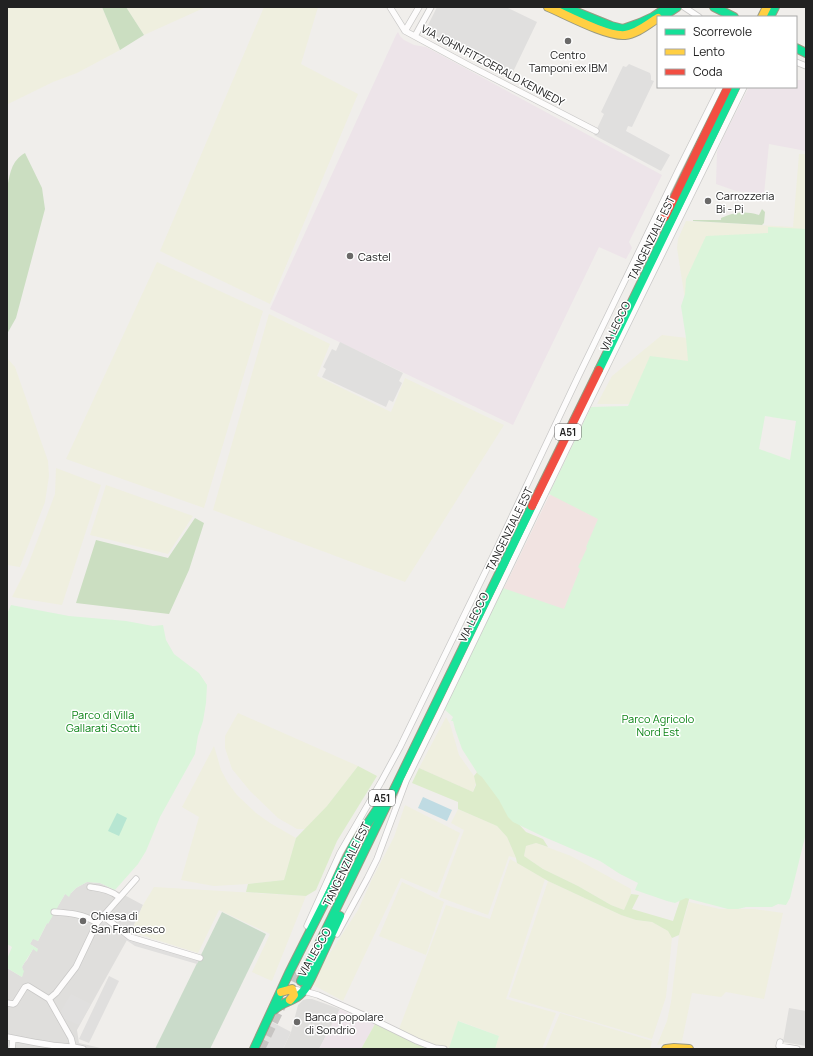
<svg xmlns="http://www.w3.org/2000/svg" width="813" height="1056" font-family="Manrope,sans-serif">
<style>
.residential{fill:#dfdedc}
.commercial{fill:#f1e3e1}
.industrial{fill:#ede4e9}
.farmland{fill:#efefdf}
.grass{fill:#ddeccb}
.forest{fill:#cbdec1}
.cemetery{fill:#cadbca}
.park{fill:#daf5da;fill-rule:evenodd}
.pitch{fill:#b7e6d2}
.parking{fill:#e0dfde}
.water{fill:#bfdbe3}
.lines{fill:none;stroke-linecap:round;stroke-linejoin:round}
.highway-tunnel{stroke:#c7c5c3;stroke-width:10;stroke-dasharray:10 5;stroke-linecap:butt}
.street-casing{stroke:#c9c8c7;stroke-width:7}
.fast-casing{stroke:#999a82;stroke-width:10}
.slow-casing{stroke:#999a82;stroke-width:10}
.jam-casing{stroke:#999a82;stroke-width:10}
.street{stroke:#fdfcfc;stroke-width:5.5}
.fast{stroke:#16e098;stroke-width:8}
.slow{stroke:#ffcf43;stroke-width:8}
.jam{stroke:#f24e42;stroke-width:8}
.poi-dot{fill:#6a6968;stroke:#fff;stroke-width:1.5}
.labels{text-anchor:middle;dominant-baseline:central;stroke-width:3;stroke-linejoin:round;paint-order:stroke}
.shield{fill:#fff;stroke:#646464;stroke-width:1}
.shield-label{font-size:10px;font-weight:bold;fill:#222}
.poi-label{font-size:11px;fill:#222;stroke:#fff;text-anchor:start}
.street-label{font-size:11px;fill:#222;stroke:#fff}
.park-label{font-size:11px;fill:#0c8416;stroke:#fff}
</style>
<rect width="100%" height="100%" fill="#f0eeeb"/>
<path class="residential" d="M87 882 100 883 115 890 143 905 127 940 77 1030 79 1043 105 1049H7V968L22 977 23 971 22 967 25 962 27 960 33 949H38L30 944 33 938 38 941 47 923H48L65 894 71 893 76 888Z
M307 999H312L340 1009 319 1049H283L291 1032 298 1005 303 1000Z
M789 1008 806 1011V1046L783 1042Z"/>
<path class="commercial" d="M559 491 601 519 557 649 484 629 549 496Z"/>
<path class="industrial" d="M398 32 400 36 404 40 414 45 426 47 662 175 629 242 632 248 626 259 599 247 513 425 270 309 396 35Z
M796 80H806V151L769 144 764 194 736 191 716 184 717 152 725 134 749 87H796Z
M340 1009 375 1024 361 1049H319Z"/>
<path class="farmland" d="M7 7H102L120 50 77 73 53 82 8 104 7 103Z
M126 7H206L144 35Z
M264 7H318L301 64 358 94 270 304 160 251Z
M799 154H806V260L694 357 677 248 678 239 686 221 793 227Z
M157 262 263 311 204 508 66 459Z
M269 314 330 344 317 376 391 412 405 378 504 425 405 582 213 510Z
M662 335 687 338 690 357 676 411 640 404H597L612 376Z
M7 358 15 367 48 461 49 476 45 502 20 567 7 565Z
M56 468 101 485 62 605 12 597 28 565 55 494Z
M106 485 193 516 168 554 90 535Z
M238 713 358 766 327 806 305 829H297L278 818 250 791 232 769 225 748V736Z
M446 717 450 724 459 755 474 776 476 782 473 792 419 768Z
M214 746 221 770 228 783 237 795 256 813 270 823 296 838 284 880 248 884 214 886 181 880 199 817 182 807Z
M405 805 460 833 437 893 401 878 343 1001 313 985 315 976 358 910 372 879 394 837Z
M458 809 497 826 507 837 516 858 509 856 488 915 439 897 464 830 451 823Z
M536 843 571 856 631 889V894L624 910 611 905 578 886 543 869 524 856 526 846Z
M510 859 545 879 506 999 556 1013 542 1049H495L499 1036 459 1021 449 1048 436 1046 399 1029 446 905 490 919Z
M548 881 621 915 636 920 652 922 668 931 672 938 666 997 652 1039 509 997Z
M402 882 444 902 426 955 379 936Z
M154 887 306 896 272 981 252 972 270 934 219 910 198 953 131 932 143 905Z
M689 902 720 909H754L783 913 764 999 726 992 721 997 692 993 682 1041 672 1042 657 1045 667 1021 671 1002 679 935Z
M560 1013 652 1041 650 1049H545Z"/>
<path class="grass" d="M358 766 377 776 337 841 316 890 306 896 246 892 248 884 284 880 296 838 327 806Z
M419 768 473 792 476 785 474 776 478 771 516 821 526 832 543 839 548 847 536 843 526 846 524 856 543 869 578 886 611 905 624 910 631 894 639 895 632 909 673 921 683 891 690 896 679 935 672 938 668 931 652 922 636 920 621 915 548 881 517 863 516 858 507 837 497 826 458 809V802L412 783Z
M375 1024 427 1049H361Z"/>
<path class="forest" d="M102 7H126L144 35 120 50Z
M25 153 42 188 45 209 16 318 7 334V189C10 174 11 161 25 153Z
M762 209 765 212 764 223 762 225 693 221V220H721V218C736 212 744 211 759 215Z
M195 518 204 523 189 570 169 614 76 603 96 540 168 558Z"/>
<path class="cemetery" d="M222 912 266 934 210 1049H155Z"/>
<path class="park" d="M768 227 806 229V833L790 898 786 905 778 904 772 907H746L738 909H728L686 898 675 903 667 901 635 890 638 883 620 874 600 861 542 836 513 822 508 817 499 800 482 777 478 774 462 749 455 729 453 721H451L453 717 444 709 503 588 564 609 580 569 578 567 587 548 586 547 598 519 549 494 591 407 628 406 650 356 688 361 686 338 681 306 685 294 686 279 706 236 768 233ZM765 416 796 421 790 460 759 449Z
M11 605 69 616 126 621 153 626 163 625 166 640 174 654 199 673 207 685 206 703 203 721 198 736 195 754 160 817 146 851 138 864 115 890 100 883 87 882 76 888 71 893 69 897 65 894 48 924 47 923 38 941 33 939 30 944 38 949 37 952 33 949C29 956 25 961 22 967L23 970 24 971 22 977 7 968V959L12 947 7 944V614Z
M458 1021 499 1036 495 1049H452L449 1048Z"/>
<path class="pitch" d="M117 813 127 818 119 836 108 831Z"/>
<path class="parking" d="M437 7H506L537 22 512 74 425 31Z
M629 64 650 73 651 76V80L654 81 632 127 628 126 626 131 670 155 661 171 594 135 604 114 601 112 623 66 626 67Z
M340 342 403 373 399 381 402 383 393 402 389 400 386 407 322 377 326 369 323 367 332 349 336 351Z
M107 911 132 933 130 937 200 958 197 964 135 946 98 921Z
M109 976 119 981 89 1043 79 1039Z
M71 994 91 1004 79 1025 58 1016Z
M272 1022 291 1032 283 1049H258Z"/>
<path class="water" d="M423 797 452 810 447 821 418 808Z"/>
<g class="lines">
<path class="highway-tunnel" d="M260 1049 297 973"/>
<defs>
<path id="street" d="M390 7 405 31 468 65 596 131
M684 7 699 17
M405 31 419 7
M415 36 431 7
M796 62 806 66
M90 887C99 888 112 891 119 897
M54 912C69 913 84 914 97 923
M103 916 130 937 200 958
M307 926 340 853 381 782 400 747 497 548 578 377 678 171 720 87
M337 934 367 879 377 859 406 781 440 712 587 407 744 87
M292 989 304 991 318 995 370 1018 417 1041 435 1048 444 1049
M7 1003 13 1004 15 1003 25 987 28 986 49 999
M7 1037C22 1040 36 1043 51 1045 62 1047 72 1046 83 1049
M780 1042 779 1046 797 1049
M73 1046 71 1038 49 999 56 993 76 967 97 923 136 879
M12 1049 13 1039"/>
<path id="fast" d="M564 7 611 26 623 29 640 23 653 17 668 7
M714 7 734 17
M665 15 677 7
M770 17 775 7
M796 48 806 53
M599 370 736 87
M315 970 340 916
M289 973 354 844 378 808
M301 981 532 506
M274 1010C281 1003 289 1002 297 997 306 991 310 980 315 970
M254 1049 289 973"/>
<path id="slow" d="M548 7C565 14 607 37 625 35 637 34 648 24 658 18
M762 17 767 7
M281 992 292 989 294 995 290 1000
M666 1049 674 1048 689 1049"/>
<path id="jam" d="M665 217 728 87
M532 506 599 370"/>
</defs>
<use href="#street" class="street-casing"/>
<use href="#fast" class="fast-casing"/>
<use href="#slow" class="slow-casing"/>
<use href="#jam" class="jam-casing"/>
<use href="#street" class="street"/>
<use href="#fast" class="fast"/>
<use href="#slow" class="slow"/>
<use href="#jam" class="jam"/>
</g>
<g class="poi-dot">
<circle cx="568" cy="41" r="4"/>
<circle cx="708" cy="201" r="4"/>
<circle cx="350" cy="256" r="4"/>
<circle cx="83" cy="921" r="4"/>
<circle cx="297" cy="1022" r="4"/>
</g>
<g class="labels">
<g class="shield">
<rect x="555" y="424" width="26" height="16" rx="3"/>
<rect x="369" y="790" width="26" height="16" rx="3"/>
</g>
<g class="shield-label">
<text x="568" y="432">A51</text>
<text x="382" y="798">A51</text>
</g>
<g class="poi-label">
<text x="568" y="54" text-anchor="middle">Centro<tspan x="568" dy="13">Tamponi ex IBM</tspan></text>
<text x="716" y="195">Carrozzeria<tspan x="716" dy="13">Bi - Pi</tspan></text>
<text x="358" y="256">Castel</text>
<text x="91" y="915">Chiesa di<tspan x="91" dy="13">San Francesco</tspan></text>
<text x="305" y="1016">Banca popolare<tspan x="305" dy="13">di Sondrio</tspan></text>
</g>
<g class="street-label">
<text transform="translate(493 65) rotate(28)">VIA JOHN FITZGERALD KENNEDY</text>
<text transform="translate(651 238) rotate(-64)">TANGENZIALE EST</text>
<text transform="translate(615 326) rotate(-64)">VIA LECCO</text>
<text transform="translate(509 529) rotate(-64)">TANGENZIALE EST</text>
<text transform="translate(473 617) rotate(-64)">VIA LECCO</text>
<text transform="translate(346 864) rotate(-64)">TANGENZIALE EST</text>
<text transform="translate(314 952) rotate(-60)">VIA LECCO</text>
</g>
<g class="park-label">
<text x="103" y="714">Parco di Villa<tspan x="103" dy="13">Gallarati Scotti</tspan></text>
<text x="658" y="718">Parco Agricolo<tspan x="658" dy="13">Nord Est</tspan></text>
</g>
</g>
<rect width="813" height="1056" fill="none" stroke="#222222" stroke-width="16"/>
<rect x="657" y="16" width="140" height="72" fill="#ffffff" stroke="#a7a7a7"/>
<rect x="665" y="29" width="20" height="6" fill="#16e098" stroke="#a7a7a7"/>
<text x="693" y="36" font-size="12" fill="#222222">Scorrevole</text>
<rect x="665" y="49" width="20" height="6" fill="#ffcf43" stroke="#a7a7a7"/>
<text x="693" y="56" font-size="12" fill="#222222">Lento</text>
<rect x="665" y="69" width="20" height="6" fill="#f24e42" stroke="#a7a7a7"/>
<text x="693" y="76" font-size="12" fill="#222222">Coda</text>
</svg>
